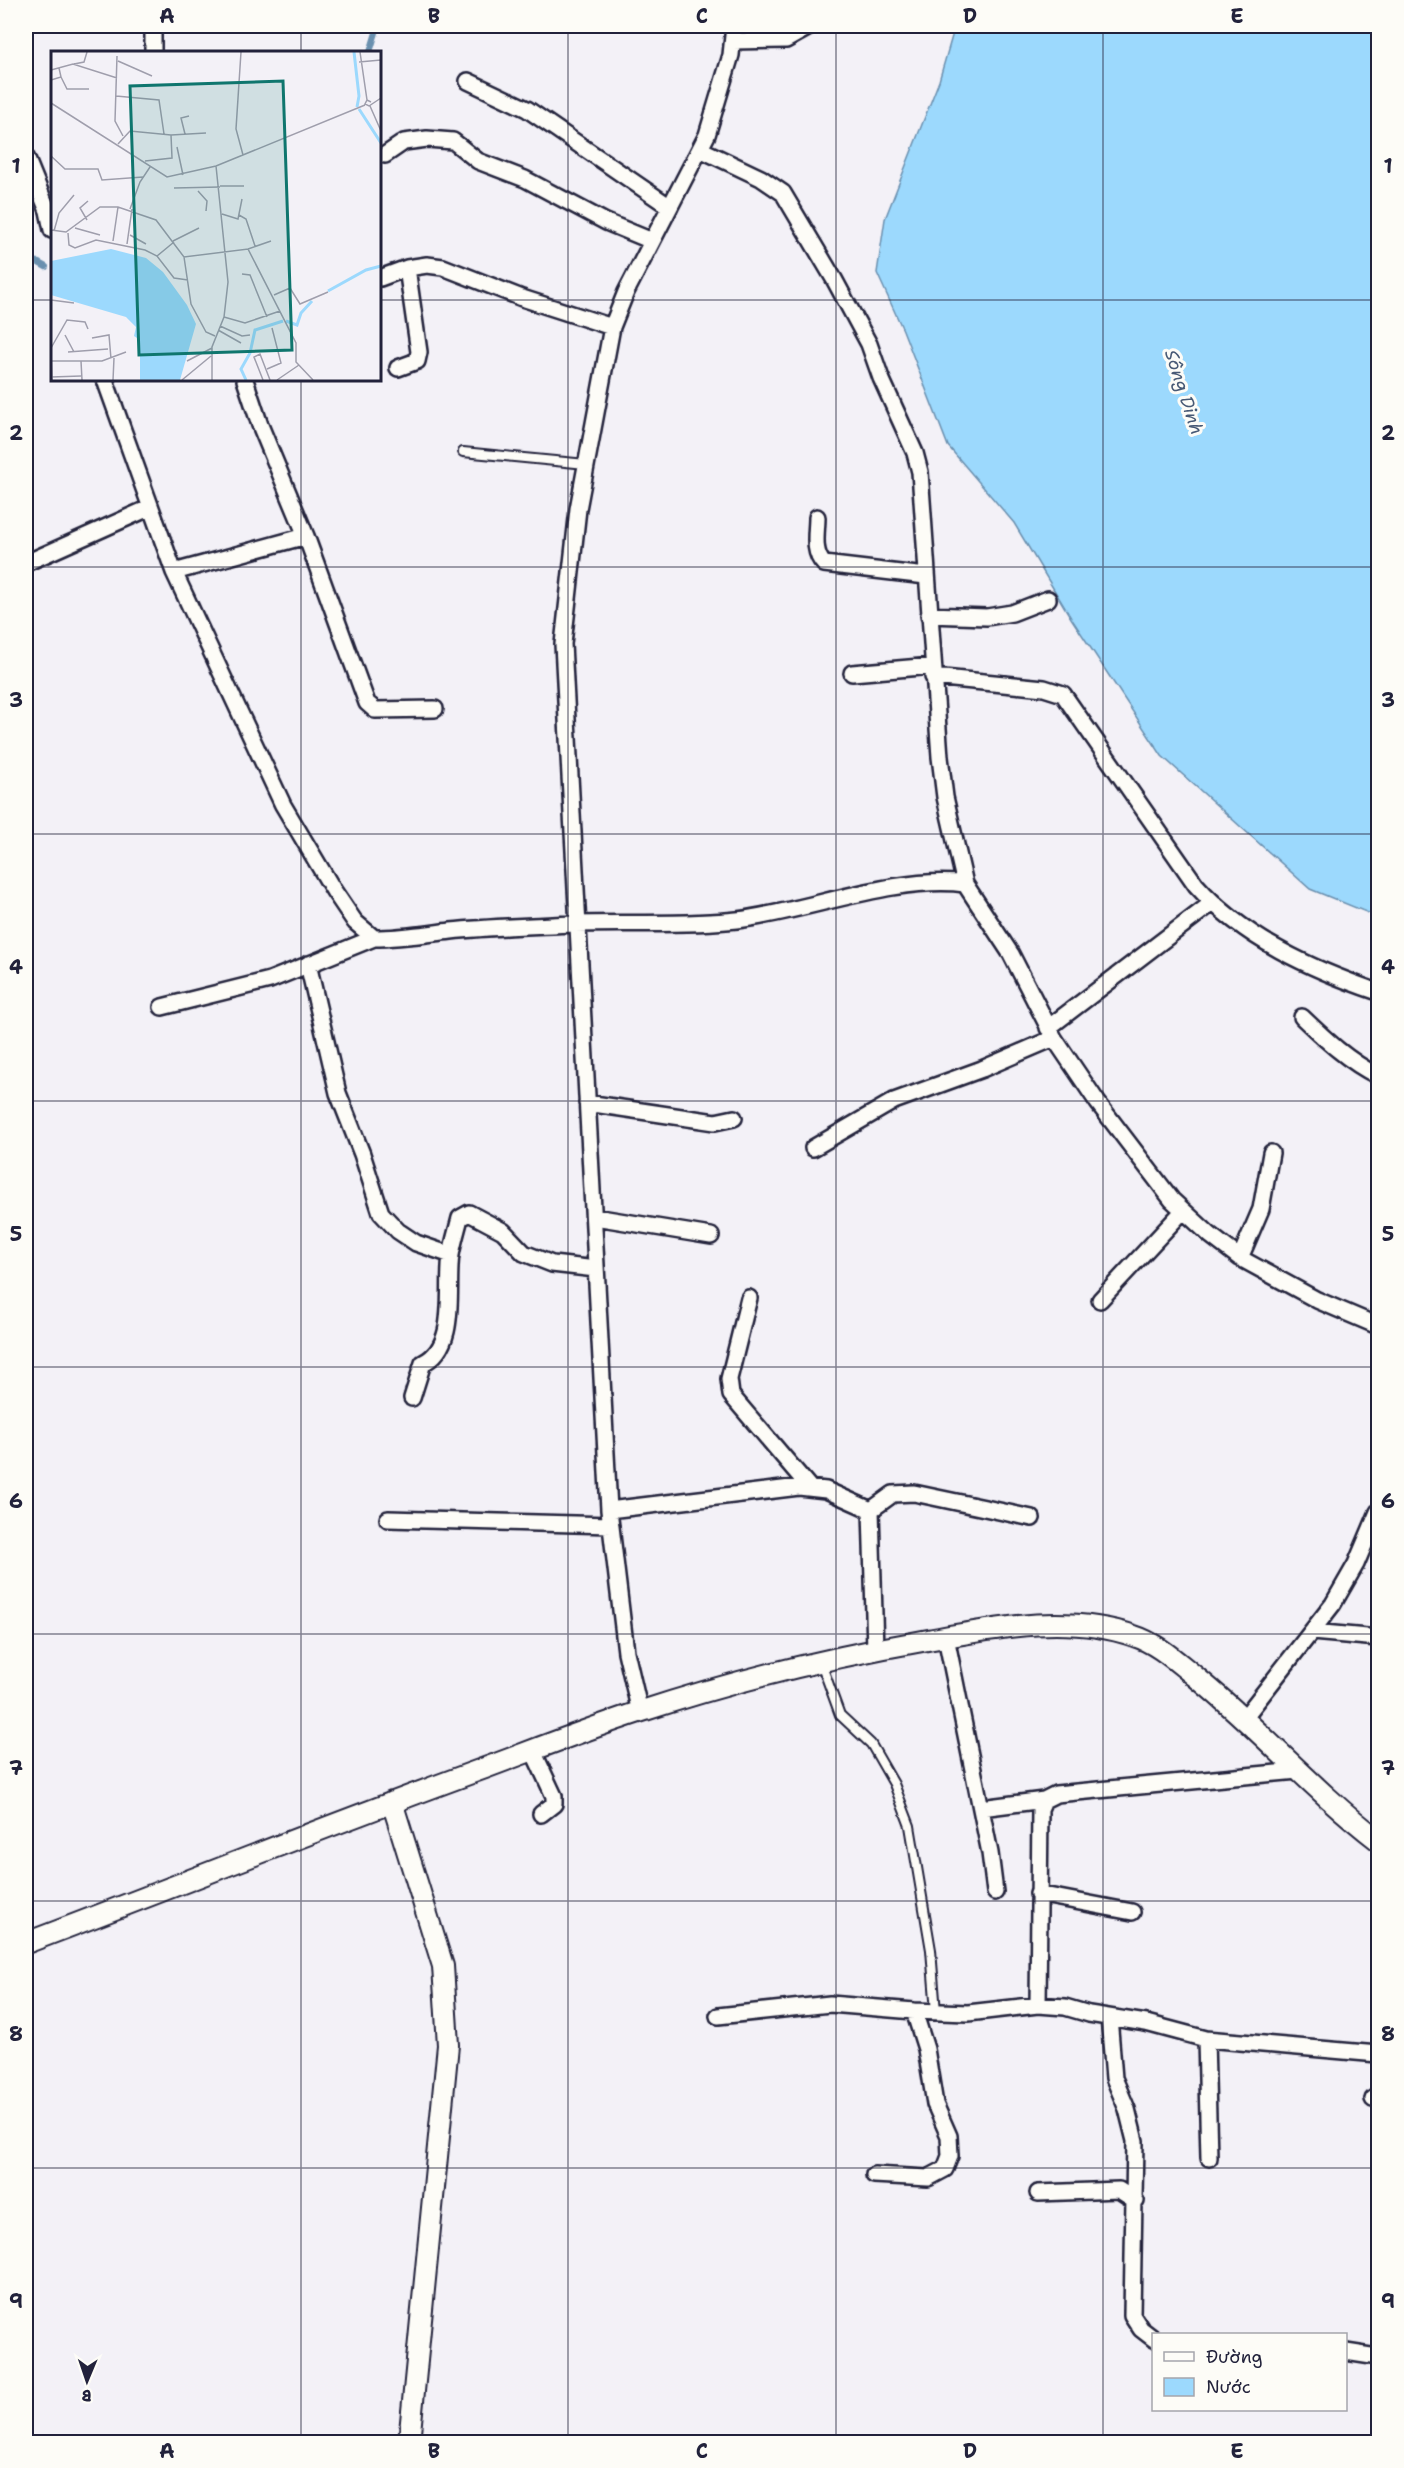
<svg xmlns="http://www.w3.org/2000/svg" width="1404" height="2468" font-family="'Shantell Sans',sans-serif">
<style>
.water{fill:#9cd9fd;stroke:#6b90af;stroke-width:1.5}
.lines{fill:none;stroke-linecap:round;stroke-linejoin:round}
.stream{stroke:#6b90af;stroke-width:6}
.service-casing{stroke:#22223b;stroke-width:12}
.minor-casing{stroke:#22223b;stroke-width:20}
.tertiary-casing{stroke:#22223b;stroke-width:24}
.service{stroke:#fdfcf7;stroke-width:8}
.minor{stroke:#fdfcf7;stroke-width:15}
.tertiary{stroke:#fdfcf7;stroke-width:20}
.grid{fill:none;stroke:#22223b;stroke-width:1.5;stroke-opacity:0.55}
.labels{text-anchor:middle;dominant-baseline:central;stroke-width:6;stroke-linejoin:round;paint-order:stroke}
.water-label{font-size:18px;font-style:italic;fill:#475975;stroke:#fdfcf7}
.inset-river{fill:none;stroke:#9cd9fd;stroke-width:3}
.inset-road{fill:none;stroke:#9f9eac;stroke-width:1.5}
.view{fill:#0f766e;fill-opacity:0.15;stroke:#0f766e;stroke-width:3}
.inset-edge{fill:none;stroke:#22223b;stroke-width:3}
.neatline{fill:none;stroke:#22223b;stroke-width:2}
.grid-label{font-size:20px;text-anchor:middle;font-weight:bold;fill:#22223b}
</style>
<rect width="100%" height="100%" fill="#f3f1f7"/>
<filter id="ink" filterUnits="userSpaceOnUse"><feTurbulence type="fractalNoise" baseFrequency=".0167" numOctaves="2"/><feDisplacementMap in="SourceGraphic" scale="12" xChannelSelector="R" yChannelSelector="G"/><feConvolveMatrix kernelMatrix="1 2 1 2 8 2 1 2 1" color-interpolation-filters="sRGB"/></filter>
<g filter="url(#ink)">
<path class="water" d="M955 26H1378V917L1310 889 1162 756 1071 618 1014 523 948 446 903 330 877 273 885 219 939 81Z"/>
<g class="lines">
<path class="stream" d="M370 52 378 26
M26 256 46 267"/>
<defs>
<path id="service" d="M463 452 586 464
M821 1663 840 1715 871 1744 894 1784 910 1826 931 1950 936 2012"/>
<path id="minor" d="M733 41 786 40 811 26
M153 52V26
M468 81 527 109 670 207
M700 149 761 178 783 193 834 279 869 344 881 378 915 453 920 472 940 757 945 797 965 884
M385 155 404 142 427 139 453 141 478 161 525 179 606 222 652 241
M26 157 48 211 52 230
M380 278 407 268 427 265 443 267 522 298 612 327
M398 368 417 361 419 352 407 268
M105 380 174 572 283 805 334 891 355 922 374 938C401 938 425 934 451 931 492 927 533 926 574 924 628 922 684 926 737 920 809 911 895 875 965 884L1011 954 1054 1038 1098 1103 1172 1200 1210 1235 1240 1258 1317 1300 1378 1326
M245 380 260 425 306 536 367 703 375 710 435 709
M817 517C817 532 812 552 824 564L926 576
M26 563 149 508
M174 572 306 536
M929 615 987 617 1012 613 1048 599
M852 673 932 666
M933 677 1044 688 1063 694 1196 885C1244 939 1311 969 1378 992
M308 964 338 1093 362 1154 381 1213 398 1231 416 1243 451 1255
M162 1007 270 980 374 938
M1302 1017C1326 1040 1348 1061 1378 1076
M1048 1028 1212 903
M587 1103 715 1122 734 1118
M813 1148 894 1101 982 1069 1054 1038
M595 1217 711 1236
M1240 1258 1261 1209 1271 1153
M749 1298 729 1379 731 1395 810 1488
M1100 1300 1183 1211
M412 1398 423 1363C459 1346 446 1288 451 1255 453 1243 457 1230 460 1218L469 1213 503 1231 524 1253 552 1264 596 1269
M609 1510 799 1487 826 1490 871 1510
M871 1510 893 1494 914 1493 1032 1518
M871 1510 875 1649
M388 1519 611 1525
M1312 1632 1378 1638
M946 1637 990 1853 995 1892
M640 1712 626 1652 609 1510 563 644 578 509 612 327 626 292 707 135 731 55 734 26
M1244 1718 1333 1604 1356 1564 1378 1512
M533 1751 554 1796V1804L541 1814
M981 1808 1044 1800
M1038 1894 1132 1912
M1038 2005 1040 1809 1044 1800 1056 1794 1298 1771
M718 2016 830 2004 914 2011 968 2013 1038 2005 1065 2007 1089 2014 1146 2023 1206 2039 1378 2054
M1109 2017 1114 2078 1127 2109 1135 2141 1132 2315 1141 2329 1154 2339
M1206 2039 1209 2158
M1373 2099 1378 2095
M874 2175 928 2178 945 2169 950 2156 949 2136 935 2104 926 2049 914 2011
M1038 2193 1119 2190 1136 2201
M1346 2352 1378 2357"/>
<path id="tertiary" d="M392 1802 443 1966 448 2045 409 2442
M26 1943C179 1885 331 1824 485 1768 536 1749 587 1729 639 1712 733 1681 831 1657 928 1640 995 1628 1068 1613 1134 1636 1157 1643 1177 1662 1196 1677 1259 1728 1313 1790 1378 1840"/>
</defs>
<use href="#service" class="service-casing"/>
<use href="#minor" class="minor-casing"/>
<use href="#tertiary" class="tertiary-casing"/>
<use href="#service" class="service"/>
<use href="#minor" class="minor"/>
<use href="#tertiary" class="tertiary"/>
</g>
</g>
<path class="grid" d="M301 26V52M568 26V2442M836 26V2442M1103 26V2442M26 300H52M380 300H1378M301 380V2442M26 567H1378M26 834H1378M26 1101H1378M26 1367H1378M26 1634H1378M26 1901H1378M26 2168H1378"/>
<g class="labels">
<g class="water-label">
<text transform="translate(1184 392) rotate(72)">Sông Dinh</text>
</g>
</g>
<g transform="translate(51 51)">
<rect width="330" height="330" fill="#f3f1f7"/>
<path d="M60 198 95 207 112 221 136 254 145 273 129 329H89V289L83 285 85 276 75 266 0 244V210Z" fill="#9cd9fd"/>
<path class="inset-river" d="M303 1 308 45 306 56M308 58 330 92M277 240 315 219 330 215M235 270 246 274 250 262 261 250M195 329 190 318 199 302 204 279 232 270"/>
<path class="inset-road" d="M190 1 185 78 192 104M309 1 316 49M66 5 64 70 72 85M67 10 101 25M308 11 330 9M23 13 33 11 36 1M0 19 22 13 66 27M10 26 16 38H38M0 29 10 26 8 17M65 45 108 49 113 83M320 51 316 49 314 53 318 55 330 47M0 52 116 126 165 115 314 54M319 55 330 80M134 83 130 67 138 65M67 93 79 80 120 84 155 82M126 96 132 124M0 105 14 118H47L51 129 92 126M94 110 121 107 120 84M169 135H193M123 137 169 136M147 140 156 150 155 160M79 158 89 131 99 116M171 163 187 168 191 148M188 164 195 168 204 195M36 169 29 157 37 150M24 177 49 184M0 179 15 181 49 156H67L105 169 133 206 197 198 245 292V311L262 329M3 180 8 162 23 144M17 182 18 194 24 197 45 189 94 199 106 205 123 227 137 229M79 184 95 193M62 190 67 156M122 190 148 177M76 193 81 158M197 198 220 190M106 205 123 191M133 206 140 253 155 281 164 285M191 223 199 224 216 266M223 244 239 237 249 253 277 241M0 249 23 252M173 266 194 272 229 260M169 275 191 285 199 284M167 279 190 292M14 284 23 301M41 287 58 284 60 308M0 297 16 269 34 271 37 278M0 301 1 329M17 301 57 298M0 310H51L75 301M30 310 31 329M136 310 161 297M216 318 230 312 221 277M0 326 30 325M62 329 63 307M131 329 160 305M161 329V296L173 266 177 231 165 115M212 329 203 306 209 303 219 329M226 329 248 314"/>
<path class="view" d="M232 30 241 299 88 304 79 35Z"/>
<rect width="330" height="330" class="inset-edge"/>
</g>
<rect width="1404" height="2468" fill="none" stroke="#fdfcf7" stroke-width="66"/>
<rect x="1152" y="2333" width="195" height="78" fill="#fdfcf7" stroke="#a5a5ac" stroke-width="1.5"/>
<rect x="1164" y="2352" width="30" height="9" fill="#fdfcf7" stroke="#a5a5ac" stroke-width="1.5"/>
<text x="1206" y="2363" font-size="18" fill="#22223b">Đường</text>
<rect x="1164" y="2378" width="30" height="18" fill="#9cd9fd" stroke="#a5a5ac" stroke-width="1.5"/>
<text x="1206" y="2393" font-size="18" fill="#22223b">Nước</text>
<g transform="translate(87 2381) rotate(182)" stroke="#fdfcf7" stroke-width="4.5" paint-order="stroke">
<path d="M0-4.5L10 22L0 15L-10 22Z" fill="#22223b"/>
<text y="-9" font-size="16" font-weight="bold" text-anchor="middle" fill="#22223b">B</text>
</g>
<rect x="33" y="33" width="1338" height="2402" class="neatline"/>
<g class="grid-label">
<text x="167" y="23">A</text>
<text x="434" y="23">B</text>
<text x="702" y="23">C</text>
<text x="970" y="23">D</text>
<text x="1237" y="23">E</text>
<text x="16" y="173">1</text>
<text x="1388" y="173">1</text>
<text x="16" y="440">2</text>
<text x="1388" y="440">2</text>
<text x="16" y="707">3</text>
<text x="1388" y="707">3</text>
<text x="16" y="974">4</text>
<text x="1388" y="974">4</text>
<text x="16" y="1241">5</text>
<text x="1388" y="1241">5</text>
<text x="16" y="1508">6</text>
<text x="1388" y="1508">6</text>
<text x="16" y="1775">7</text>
<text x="1388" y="1775">7</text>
<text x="16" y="2041">8</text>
<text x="1388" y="2041">8</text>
<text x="16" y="2308">9</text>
<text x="1388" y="2308">9</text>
<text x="167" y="2458">A</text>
<text x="434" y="2458">B</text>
<text x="702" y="2458">C</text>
<text x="970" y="2458">D</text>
<text x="1237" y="2458">E</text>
</g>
</svg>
